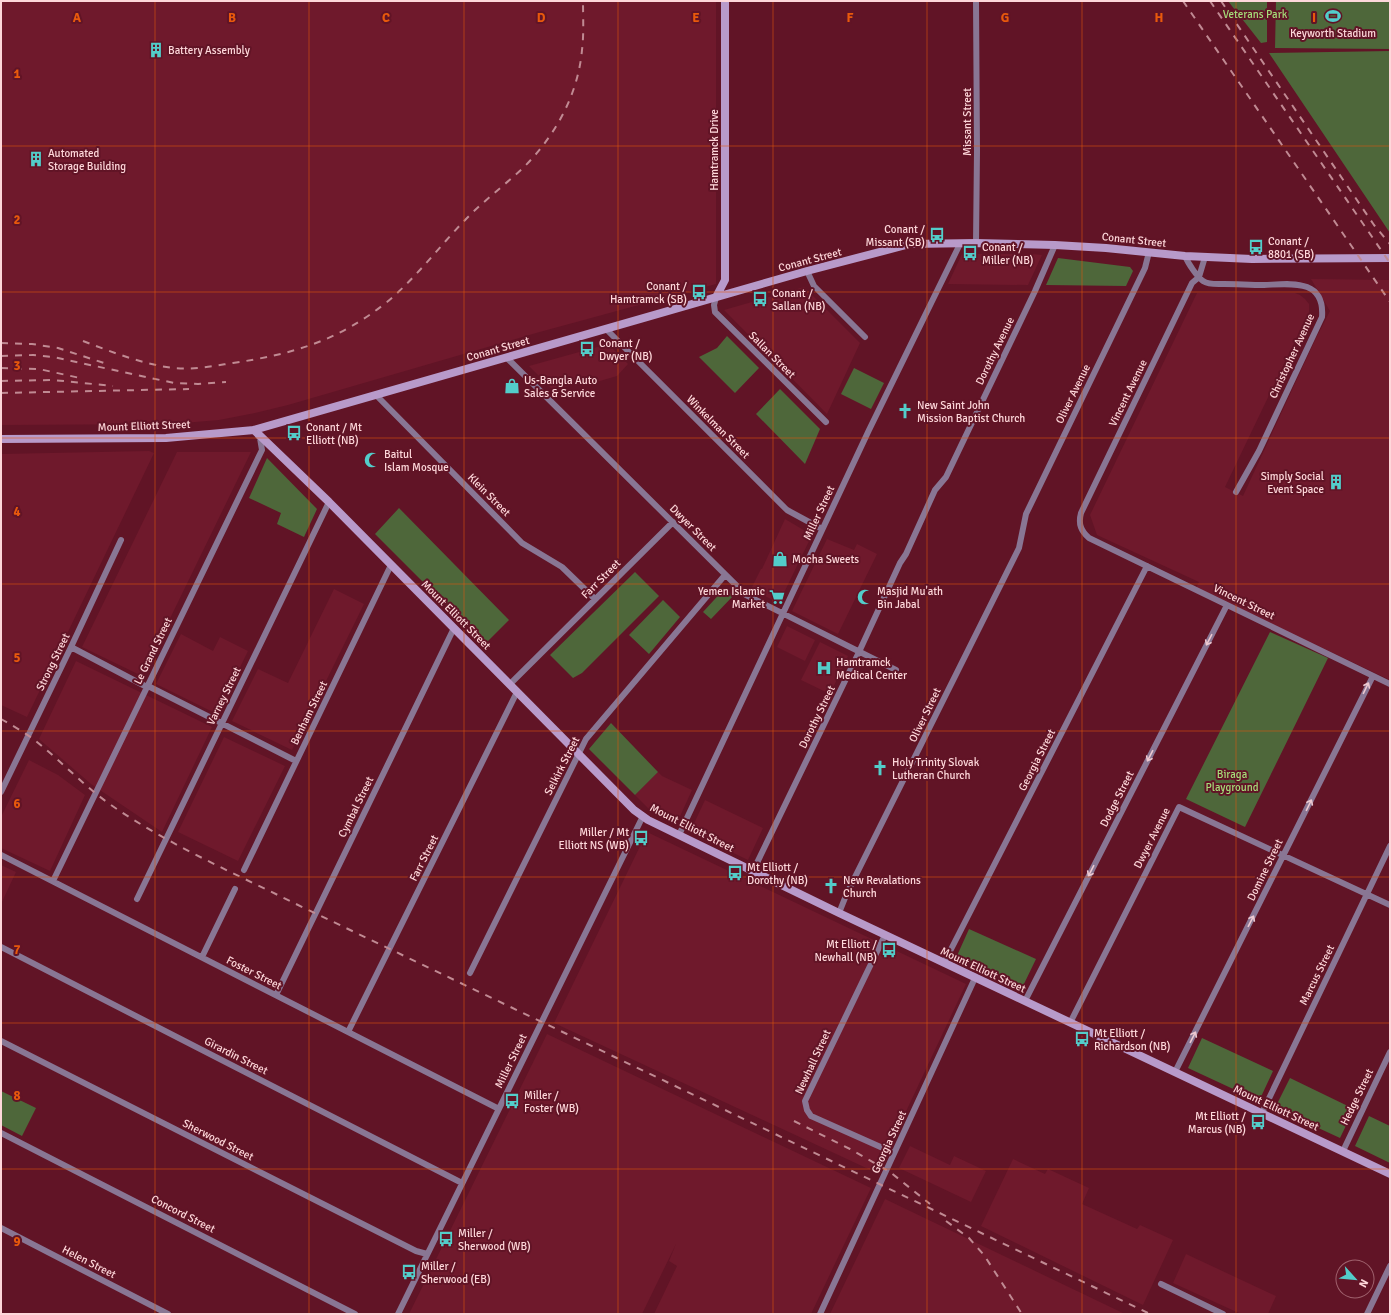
<svg xmlns="http://www.w3.org/2000/svg" width="1391" height="1315" font-family="Signika,sans-serif">
<style>
.built{fill:#6f192c}
.green{fill:#4e673a}
.lines{fill:none;stroke-linecap:round;stroke-linejoin:round}
.street{stroke:#897694;stroke-width:6}
.secondary{stroke:#b89aca;stroke-width:8}
.rail{stroke:#c08a93;stroke-width:2;stroke-dasharray:7 7;stroke-linecap:butt}
.oneway{stroke:#ecc8d0}
.grid{fill:none;stroke:#e8590c;stroke-width:1;stroke-opacity:0.55}
.labels{text-anchor:middle;dominant-baseline:central;stroke-width:4;stroke-linejoin:round;paint-order:stroke}
.park-label{font-size:11px;fill:#a5dc79;stroke:#611426}
.poi-label{font-size:11px;fill:#fed7da;stroke:#611426;text-anchor:start}
.street-label{font-size:11px;fill:#fed7da;stroke:#611426}
.grid-label{font-size:13px;text-anchor:middle;font-weight:bold;fill:#e8590c;stroke:#611426;stroke-width:4;stroke-linejoin:round;paint-order:stroke}
</style>
<rect width="100%" height="100%" fill="#611426"/>
<path class="built" d="M1 1H716V284L536 333 288 405 255 413 219 420 171 424 1 425Z
M962 254H1032L1042 255 1028 285 948 284Z
M1311 279 1390 280V680L1196 588 1199 582 1097 535 1090 515 1197 293H1295L1300 295 1305 299 1309 304V312L1225 487 1243 496 1316 338 1330 311Z
M804 287 860 343 827 414 724 310Z
M608 344 628 364 617 376 593 383 589 381 553 390 529 366Z
M149 451 154 453 27 717 1 705V454Z
M177 452H251L142 676 82 647Z
M785 519 812 535 779 603 751 589 761 569H762Z
M827 539 854 550 857 544 877 554 838 634 792 611Z
M334 589 364 604 292 750 232 721 258 669 288 683Z
M787 626 815 640 805 661 777 647Z
M181 634 213 651 220 637 248 651 217 714 156 684Z
M820 642 848 656 830 694 801 680Z
M76 661 212 727 162 832 91 784 39 739Z
M224 737 285 766 238 861 178 832Z
M29 760 58 775 85 795 50 871 1 848V817Z
M658 772 662 776 692 790 677 823 649 809 635 795Z
M705 800 763 828 748 860 690 832Z
M647 832 966 984 877 1173 554 1023Z
M1 865 16 872 1 904Z
M547 1034 871 1188 811 1314H654L677 1266 669 1261 676 1244 642 1314H409Z
M910 1146 950 1165 954 1156 986 1171 971 1202 899 1168Z
M1013 1159 1045 1174 1048 1169 1089 1188 1082 1204 1137 1229 1140 1225 1173 1240 1143 1305 981 1226Z
M885 1199 1125 1314H830Z
M1186 1254 1276 1296 1268 1314H1241L1173 1283Z"/>
<path class="green" d="M1228 1H1267V42L1261 43Z
M1276 1H1390V49L1275 48Z
M1390 51V233L1269 53Z
M1058 258 1130 267 1133 271 1126 286 1046 285Z
M727 336 759 368 735 393 699 357 717 348Z
M854 368 884 383 871 409 841 394Z
M780 389 820 429 805 464 756 414Z
M267 458 317 509 304 537 277 524 281 513 249 498Z
M399 508 509 620 485 644 375 534Z
M635 572 659 596 582 673 573 678 550 655Z
M725 588 733 596 711 619 703 612Z
M663 600 680 617 649 654 629 635Z
M1270 632 1328 658 1245 827 1186 799Z
M611 723 658 772 635 795 589 749Z
M969 929 1036 959 1022 988 956 958Z
M1202 1038 1273 1071 1259 1101 1188 1068Z
M1290 1078 1354 1109 1340 1138 1275 1108Z
M1 1091 36 1108 22 1136 1 1125Z
M1369 1116 1390 1126V1163L1355 1146Z"/>
<g class="lines">
<path class="street" d="M976 1 977 151 976 243
M1185 256C1188 263 1197 277 1203 281 1209 285 1217 284 1224 284 1237 284 1250 285 1264 285 1290 284 1325 278 1322 317L1259 451 1236 492
M1205 257 1199 277 1192 283 1081 513C1078 524 1081 531 1089 538L1390 684
M807 271 814 286 865 337
M716 297 714 305 715 312 826 422
M606 329 787 510 822 529
M507 358 746 595 896 670
M376 395 522 543 562 567 595 599
M71 647 145 686 150 687 296 761
M510 684 673 522
M1 792 71 647 121 540
M679 835 869 430 960 244
M1 855 499 1109
M244 870 391 565
M753 871 859 652 900 563 906 554 935 490 946 477 1035 291 1055 245
M53 881 262 450 260 438 258 436
M137 899 329 502
M839 913 847 893 1019 548 1026 514 1145 268 1149 252
M885 935 805 1101 807 1110 811 1116 894 1153
M1 947 462 1183
M202 957 235 889
M944 963 1147 566
M470 973 586 739 725 575
M276 995 454 628
M1025 1001 1227 605
M1070 1023 1179 807 1390 905
M348 1032 517 692
M1 1041 416 1251 427 1254
M1175 1072 1373 676
M1262 1113 1390 846
M1 1133 355 1314
M1343 1151 1390 1052
M1 1228 168 1314
M1161 1284 1223 1314
M398 1314 643 816
M820 1314 975 978
M1367 1314 1390 1266"/>
<path class="secondary" d="M716 297 725 280V1
M254 430 329 502 634 810 648 820 839 913 1390 1174
M1 439 166 438 254 430 807 271 910 244 976 243 1055 245 1106 248 1185 256 1252 259 1390 258"/>
<path class="rail" d="M1183 1 1390 302
M1210 1 1390 263
M1221 1 1374 225 1390 244
M83 341C112 352 142 364 173 368 193 370 213 366 233 363 293 354 338 341 387 302 418 276 441 244 469 216 486 199 506 184 524 167 555 136 578 95 582 50 584 34 583 17 583 1
M1 343 32 344 58 348 104 363
M1 356 33 355 53 357 174 383 198 384 226 382
M1 368 39 369 80 378
M1 381 53 380 113 386
M1 393 189 389
M1 719C13 726 26 733 37 742 62 762 84 786 111 805 169 845 234 873 296 904L1150 1314
M1 734H2
M794 1121 850 1149 890 1172 930 1204
M946 1221 969 1238 984 1255 1022 1314"/>
</g>
<defs><path id="oneway-shaft" d="M-6 0H5M1.5-3L5.5 0L1.5 3" fill="none" stroke-width="1.6" stroke-linecap="round" stroke-linejoin="round"/></defs>
<g class="oneway">
<use href="#oneway-shaft" transform="translate(1209 640) rotate(117)"/>
<use href="#oneway-shaft" transform="translate(1366 688) rotate(-64)"/>
<use href="#oneway-shaft" transform="translate(1150 756) rotate(117)"/>
<use href="#oneway-shaft" transform="translate(1309 805) rotate(-64)"/>
<use href="#oneway-shaft" transform="translate(1091 871) rotate(117)"/>
<use href="#oneway-shaft" transform="translate(1251 921) rotate(-63)"/>
<use href="#oneway-shaft" transform="translate(1193 1037) rotate(-63)"/>
</g>
<path class="grid" d="M155 1V1314M309 1V1314M464 1V1314M618 1V1314M773 1V1314M927 1V1314M1082 1V1314M1236 1V1314M1 146H1390M1 292H1390M1 438H1390M1 584H1390M1 731H1390M1 877H1390M1 1023H1390M1 1169H1390"/>
<defs>
<symbol id="stadium-bare" viewBox="-9 -9 18 18"><path d="M0-5a6.5 5 0 1 0 0 10a6.5 5 0 1 0 0-10ZM-3.5-1.8h7v3.6h-7Z" fill="#53cdca" stroke="#611426" stroke-width="2.5" paint-order="stroke"/></symbol>
<symbol id="building-bare" viewBox="-9 -9 18 18"><path d="M-4-6H4V6H1V3H-1V6H-4ZM-2.5-4.3h1.7v1.8h-1.7ZM.8-4.3h1.7v1.8H.8ZM-2.5-1h1.7V.8h-1.7ZM.8-1h1.7V.8H.8Z" fill="#53cdca" stroke="#611426" stroke-width="2.5" paint-order="stroke"/></symbol>
<symbol id="bus-bare" viewBox="-9 -9 18 18"><path d="M-5-6H5V4H4V6H2V4H-2V6H-4V4H-5ZM-3.5-4V0h7V-4ZM-3.5 1.2v1.5H-2V1.2ZM2 1.2v1.5H3.5V1.2Z" fill="#53cdca" stroke="#611426" stroke-width="2.5" paint-order="stroke"/></symbol>
<symbol id="shop-bare" viewBox="-9 -9 18 18"><path d="M-5-2.5h2.3a2.7 3.5 0 0 1 5.4 0H5L5.5 6h-11ZM-1.5-2.5h3a1.5 2.3 0 0 0-3 0Z" fill="#53cdca" stroke="#611426" stroke-width="2.5" paint-order="stroke"/></symbol>
<symbol id="church-bare" viewBox="-9 -9 18 18"><path d="M-1.2-6h2.4v3.5h3.3v2.4h-3.3V6h-2.4V-.1h-3.3v-2.4h3.3Z" fill="#53cdca" stroke="#611426" stroke-width="2.5" paint-order="stroke"/></symbol>
<symbol id="mosque-bare" viewBox="-9 -9 18 18"><path d="M3.5-4.9A6 6 0 1 0 3.5 4.9A5 5 0 1 1 3.5-4.9Z" fill="#53cdca" stroke="#611426" stroke-width="2.5" paint-order="stroke"/></symbol>
<symbol id="supermarket-bare" viewBox="-9 -9 18 18"><path d="M-6-5.5h2.5l.6 2H6L4.5 2H-2.5L-4.4-4H-6ZM-1.5 3.2a1.3 1.3 0 1 0 .1 0ZM3 3.2a1.3 1.3 0 1 0 .1 0Z" fill="#53cdca" stroke="#611426" stroke-width="2.5" paint-order="stroke"/></symbol>
<symbol id="hospital-bare" viewBox="-9 -9 18 18"><path d="M-5-5h3v3.5h4V-5h3V5h-3V1.5h-4V5h-3Z" fill="#53cdca" stroke="#611426" stroke-width="2.5" paint-order="stroke"/></symbol>
</defs>
<g fill-rule="evenodd">
<use href="#stadium-bare" x="1322" y="5" width="22" height="22"/>
<use href="#building-bare" x="145" y="39" width="22" height="22"/>
<use href="#building-bare" x="25" y="148" width="22" height="22"/>
<use href="#bus-bare" x="926" y="224" width="22" height="22"/>
<use href="#bus-bare" x="1245" y="236" width="22" height="22"/>
<use href="#bus-bare" x="959" y="242" width="22" height="22"/>
<use href="#bus-bare" x="688" y="281" width="22" height="22"/>
<use href="#bus-bare" x="749" y="288" width="22" height="22"/>
<use href="#bus-bare" x="576" y="338" width="22" height="22"/>
<use href="#shop-bare" x="501" y="375" width="22" height="22"/>
<use href="#church-bare" x="894" y="400" width="22" height="22"/>
<use href="#bus-bare" x="283" y="422" width="22" height="22"/>
<use href="#mosque-bare" x="361" y="449" width="22" height="22"/>
<use href="#building-bare" x="1325" y="471" width="22" height="22"/>
<use href="#shop-bare" x="769" y="548" width="22" height="22"/>
<use href="#supermarket-bare" x="766" y="586" width="22" height="22"/>
<use href="#mosque-bare" x="854" y="586" width="22" height="22"/>
<use href="#hospital-bare" x="813" y="657" width="22" height="22"/>
<use href="#church-bare" x="869" y="757" width="22" height="22"/>
<use href="#bus-bare" x="630" y="827" width="22" height="22"/>
<use href="#bus-bare" x="724" y="862" width="22" height="22"/>
<use href="#church-bare" x="820" y="875" width="22" height="22"/>
<use href="#bus-bare" x="878" y="939" width="22" height="22"/>
<use href="#bus-bare" x="1071" y="1028" width="22" height="22"/>
<use href="#bus-bare" x="501" y="1090" width="22" height="22"/>
<use href="#bus-bare" x="1247" y="1111" width="22" height="22"/>
<use href="#bus-bare" x="435" y="1228" width="22" height="22"/>
<use href="#bus-bare" x="398" y="1261" width="22" height="22"/>
</g>
<g class="labels">
<g class="park-label">
<text x="1255" y="14">Veterans Park</text>
<text x="1232" y="774">Biraga<tspan x="1232" dy="13">Playground</tspan></text>
</g>
<g class="poi-label">
<text x="1333" y="33" text-anchor="middle">Keyworth Stadium</text>
<text x="168" y="50">Battery Assembly</text>
<text x="48" y="153">Automated<tspan x="48" dy="13">Storage Building</tspan></text>
<text x="925" y="229" text-anchor="end">Conant /<tspan x="925" dy="13">Missant (SB)</tspan></text>
<text x="1268" y="241">Conant /<tspan x="1268" dy="13">8801 (SB)</tspan></text>
<text x="982" y="247">Conant /<tspan x="982" dy="13">Miller (NB)</tspan></text>
<text x="687" y="286" text-anchor="end">Conant /<tspan x="687" dy="13">Hamtramck (SB)</tspan></text>
<text x="772" y="293">Conant /<tspan x="772" dy="13">Sallan (NB)</tspan></text>
<text x="599" y="343">Conant /<tspan x="599" dy="13">Dwyer (NB)</tspan></text>
<text x="524" y="380">Us-Bangla Auto<tspan x="524" dy="13">Sales &amp; Service</tspan></text>
<text x="917" y="405">New Saint John<tspan x="917" dy="13">Mission Baptist Church</tspan></text>
<text x="306" y="427">Conant / Mt<tspan x="306" dy="13">Elliott (NB)</tspan></text>
<text x="384" y="454">Baitul<tspan x="384" dy="13">Islam Mosque</tspan></text>
<text x="1324" y="476" text-anchor="end">Simply Social<tspan x="1324" dy="13">Event Space</tspan></text>
<text x="792" y="559">Mocha Sweets</text>
<text x="765" y="591" text-anchor="end">Yemen Islamic<tspan x="765" dy="13">Market</tspan></text>
<text x="877" y="591">Masjid Mu'ath<tspan x="877" dy="13">Bin Jabal</tspan></text>
<text x="836" y="662">Hamtramck<tspan x="836" dy="13">Medical Center</tspan></text>
<text x="892" y="762">Holy Trinity Slovak<tspan x="892" dy="13">Lutheran Church</tspan></text>
<text x="629" y="832" text-anchor="end">Miller / Mt<tspan x="629" dy="13">Elliott NS (WB)</tspan></text>
<text x="747" y="867">Mt Elliott /<tspan x="747" dy="13">Dorothy (NB)</tspan></text>
<text x="843" y="880">New Revalations<tspan x="843" dy="13">Church</tspan></text>
<text x="877" y="944" text-anchor="end">Mt Elliott /<tspan x="877" dy="13">Newhall (NB)</tspan></text>
<text x="1094" y="1033">Mt Elliott /<tspan x="1094" dy="13">Richardson (NB)</tspan></text>
<text x="524" y="1095">Miller /<tspan x="524" dy="13">Foster (WB)</tspan></text>
<text x="1246" y="1116" text-anchor="end">Mt Elliott /<tspan x="1246" dy="13">Marcus (NB)</tspan></text>
<text x="458" y="1233">Miller /<tspan x="458" dy="13">Sherwood (WB)</tspan></text>
<text x="421" y="1266">Miller /<tspan x="421" dy="13">Sherwood (EB)</tspan></text>
</g>
<g class="street-label">
<text transform="translate(967 122) rotate(-90)">Missant Street</text>
<text transform="translate(714 150) rotate(-90)">Hamtramck Drive</text>
<text transform="translate(1134 240) rotate(6)">Conant Street</text>
<text transform="translate(810 260) rotate(-15)">Conant Street</text>
<text transform="translate(498 349) rotate(-16)">Conant Street</text>
<text transform="translate(995 351) rotate(-64)">Dorothy Avenue</text>
<text transform="translate(772 355) rotate(45)">Sallan Street</text>
<text transform="translate(1292 356) rotate(-65)">Christopher Avenue</text>
<text transform="translate(1128 393) rotate(-64)">Vincent Avenue</text>
<text transform="translate(1073 394) rotate(-64)">Oliver Avenue</text>
<text transform="translate(144 426) rotate(-2)">Mount Elliott Street</text>
<text transform="translate(718 427) rotate(45)">Winkelman Street</text>
<text transform="translate(489 495) rotate(45)">Klein Street</text>
<text transform="translate(819 513) rotate(-65)">Miller Street</text>
<text transform="translate(693 528) rotate(45)">Dwyer Street</text>
<text transform="translate(601 579) rotate(-45)">Farr Street</text>
<text transform="translate(1244 602) rotate(26)">Vincent Street</text>
<text transform="translate(456 615) rotate(45)">Mount Elliott Street</text>
<text transform="translate(153 651) rotate(-64)">Le Grand Street</text>
<text transform="translate(53 662) rotate(-64)">Strong Street</text>
<text transform="translate(224 696) rotate(-64)">Varney Street</text>
<text transform="translate(309 713) rotate(-64)">Benham Street</text>
<text transform="translate(925 715) rotate(-64)">Oliver Street</text>
<text transform="translate(817 717) rotate(-64)">Dorothy Street</text>
<text transform="translate(1037 760) rotate(-63)">Georgia Street</text>
<text transform="translate(562 766) rotate(-63)">Selkirk Street</text>
<text transform="translate(1117 799) rotate(-63)">Dodge Street</text>
<text transform="translate(356 807) rotate(-64)">Cymbal Street</text>
<text transform="translate(692 828) rotate(27)">Mount Elliott Street</text>
<text transform="translate(1152 838) rotate(-63)">Dwyer Avenue</text>
<text transform="translate(424 858) rotate(-63)">Farr Street</text>
<text transform="translate(1265 870) rotate(-64)">Domine Street</text>
<text transform="translate(983 970) rotate(25)">Mount Elliott Street</text>
<text transform="translate(254 973) rotate(27)">Foster Street</text>
<text transform="translate(1317 975) rotate(-64)">Marcus Street</text>
<text transform="translate(236 1056) rotate(27)">Girardin Street</text>
<text transform="translate(511 1061) rotate(-64)">Miller Street</text>
<text transform="translate(813 1062) rotate(-65)">Newhall Street</text>
<text transform="translate(1357 1097) rotate(-64)">Hedge Street</text>
<text transform="translate(1276 1108) rotate(25)">Mount Elliott Street</text>
<text transform="translate(218 1140) rotate(27)">Sherwood Street</text>
<text transform="translate(889 1142) rotate(-65)">Georgia Street</text>
<text transform="translate(183 1214) rotate(27)">Concord Street</text>
<text transform="translate(89 1262) rotate(27)">Helen Street</text>
</g>
</g>
<g class="grid-label">
<text x="77" y="22">A</text>
<text x="232" y="22">B</text>
<text x="386" y="22">C</text>
<text x="541" y="22">D</text>
<text x="696" y="22">E</text>
<text x="850" y="22">F</text>
<text x="1005" y="22">G</text>
<text x="1159" y="22">H</text>
<text x="1314" y="22">I</text>
<text x="17" y="78">1</text>
<text x="17" y="224">2</text>
<text x="17" y="370">3</text>
<text x="17" y="516">4</text>
<text x="17" y="662">5</text>
<text x="17" y="808">6</text>
<text x="17" y="954">7</text>
<text x="17" y="1100">8</text>
<text x="17" y="1246">9</text>
</g>
<rect width="1391" height="1315" fill="none" stroke="#fed7da" stroke-width="4"/>
<g transform="translate(1355 1279) rotate(117)"><circle r="19" fill="#611426" stroke="#a0626e"/>
<path d="M0-3L7 15L0 10L-7 15Z" fill="#53cdca"/>
<text y="-6" font-size="11" font-weight="bold" text-anchor="middle" fill="#fed7da">N</text>
</g>
</svg>
